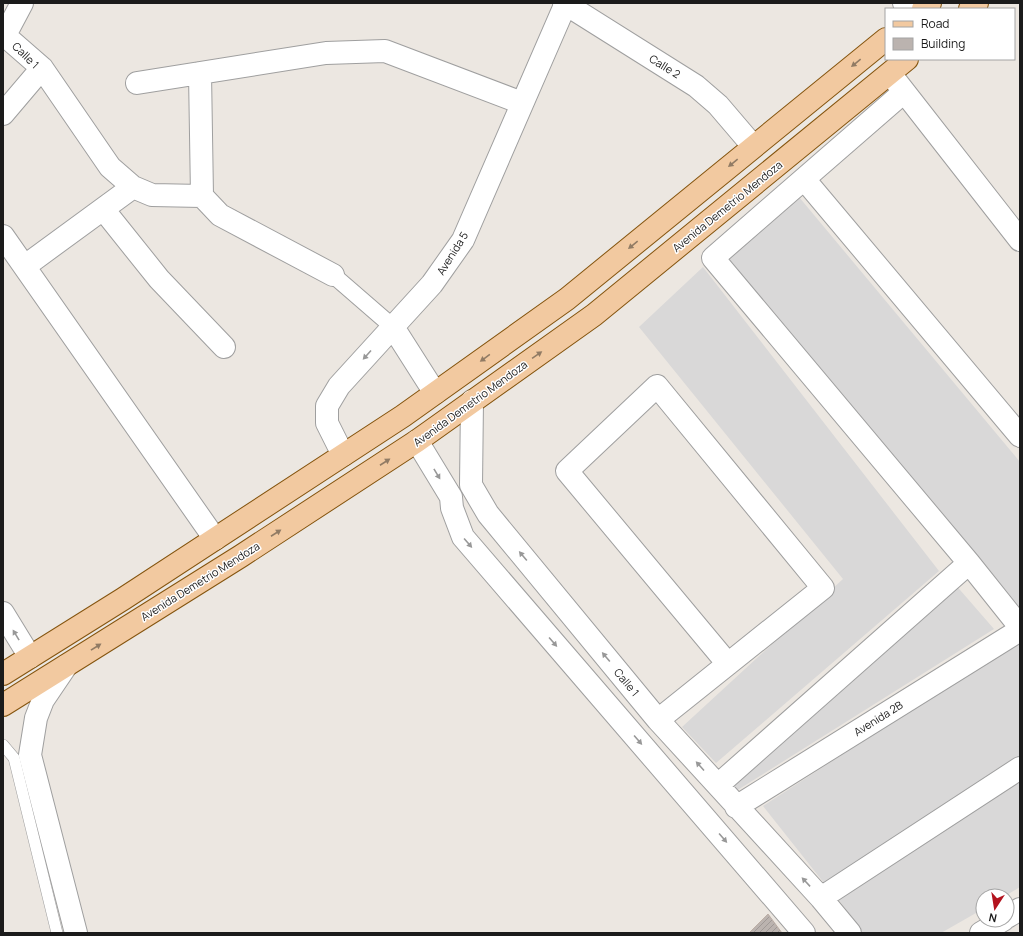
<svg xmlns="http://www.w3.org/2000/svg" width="1023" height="936" font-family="Manrope,sans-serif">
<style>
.residential{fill:#d9d8d8}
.building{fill:url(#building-hatch);stroke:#bcaea5}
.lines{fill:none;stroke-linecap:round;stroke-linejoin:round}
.service-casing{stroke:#9f9f9f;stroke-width:12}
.pedestrian-casing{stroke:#9f9f9f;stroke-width:18}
.minor-casing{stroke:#9f9f9f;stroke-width:24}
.tertiary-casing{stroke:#9f9f9f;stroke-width:24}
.primary-casing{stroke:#84540e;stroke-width:24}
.service{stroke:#fff;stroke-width:11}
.pedestrian{stroke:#fff;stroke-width:16}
.minor{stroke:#fff;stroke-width:22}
.tertiary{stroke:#fff;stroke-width:22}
.primary{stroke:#f2c9a0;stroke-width:22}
.oneway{fill:#917b64}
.oneway2{fill:#989898}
.labels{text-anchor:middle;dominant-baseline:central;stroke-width:3;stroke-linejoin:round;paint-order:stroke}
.street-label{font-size:11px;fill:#1b1b1b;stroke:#fff}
</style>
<defs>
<pattern id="building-hatch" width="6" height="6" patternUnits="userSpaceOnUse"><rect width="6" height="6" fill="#bbb3af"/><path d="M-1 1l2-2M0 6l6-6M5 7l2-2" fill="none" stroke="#a09996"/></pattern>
</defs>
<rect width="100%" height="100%" fill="#ece7e1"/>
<path class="residential" d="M799 197 1020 462V607L1016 609 725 257Z
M703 267 939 571 716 763 682 727 843 579 639 327Z
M954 583 994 629 736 791 720 774Z
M1020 639V756L824 883 763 806Z
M1020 774V887L1005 896H983V909L941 933H863L836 896Z"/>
<path class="building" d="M768 914 782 933H749Z"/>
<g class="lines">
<defs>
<path id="service" d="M3 745 14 758 57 933"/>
<path id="pedestrian" d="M333 275 393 327"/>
<path id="minor" d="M564 3 696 86 718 105 753 146
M904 3 913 9
M3 34 42 68 110 167 133 187 152 195 202 196
M5 35 22 3
M200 73 202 196 220 215 333 275
M895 80 1020 240
M137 83 326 53 385 51 522 103
M904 92 713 258 969 563 1020 627
M3 114 42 68
M804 179 1020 436
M103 209 159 279 224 347
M3 236 215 539
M25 266 133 187
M393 327 435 393
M472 401 471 485 488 514 658 720 821 898 850 933
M417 441 451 497 452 508 463 537 804 933
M343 455 327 423V406L339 386 432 284 463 240 566 3
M66 666 43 700 36 718 30 755 76 933
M658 720 823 588 657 386 567 471 728 664
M718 785 969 563
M736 807 1020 630
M821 898 1020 768
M1007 917 1020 909
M981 933 1003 920"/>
<path id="tertiary" d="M3 613 30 657"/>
<path id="primary" d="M923 9 930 3
M970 9 977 3
M3 674 123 599 403 416 567 299 886 39
M3 705 241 556 417 441 594 315 907 59"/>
</defs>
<use href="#service" class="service-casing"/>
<use href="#pedestrian" class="pedestrian-casing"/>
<use href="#minor" class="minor-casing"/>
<use href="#tertiary" class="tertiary-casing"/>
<use href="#primary" class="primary-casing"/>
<use href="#service" class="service"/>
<use href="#pedestrian" class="pedestrian"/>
<use href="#minor" class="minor"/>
<use href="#tertiary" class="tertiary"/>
<use href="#primary" class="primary"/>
</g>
<defs><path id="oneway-solid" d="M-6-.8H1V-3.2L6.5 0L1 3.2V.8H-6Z"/></defs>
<g class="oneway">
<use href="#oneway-solid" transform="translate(856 63) rotate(141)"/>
<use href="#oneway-solid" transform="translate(733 163) rotate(141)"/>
<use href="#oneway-solid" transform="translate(633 245) rotate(141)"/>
<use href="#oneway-solid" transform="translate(537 355) rotate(-35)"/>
<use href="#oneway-solid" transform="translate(485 358) rotate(144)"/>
<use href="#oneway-solid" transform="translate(385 462) rotate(-33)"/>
<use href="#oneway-solid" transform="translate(276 533) rotate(-33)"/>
<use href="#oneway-solid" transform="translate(96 647) rotate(-32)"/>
</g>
<g class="oneway2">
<use href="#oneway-solid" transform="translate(367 355) rotate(132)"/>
<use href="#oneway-solid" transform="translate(437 474) rotate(59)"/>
<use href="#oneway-solid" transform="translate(468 543) rotate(49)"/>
<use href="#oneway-solid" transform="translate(523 556) rotate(-130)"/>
<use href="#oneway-solid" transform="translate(16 635) rotate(-121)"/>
<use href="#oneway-solid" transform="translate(553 642) rotate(49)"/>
<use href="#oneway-solid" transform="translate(606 657) rotate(-130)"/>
<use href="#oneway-solid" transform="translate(638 740) rotate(49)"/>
<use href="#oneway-solid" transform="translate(700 766) rotate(-132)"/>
<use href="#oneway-solid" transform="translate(723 838) rotate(49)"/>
<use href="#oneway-solid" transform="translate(806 882) rotate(-133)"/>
</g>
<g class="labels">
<g class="street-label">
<text transform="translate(26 55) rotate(44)">Calle 1</text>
<text transform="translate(665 66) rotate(32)">Calle 2</text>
<text transform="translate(727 206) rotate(-39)">Avenida Demetrio Mendoza</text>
<text transform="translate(452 253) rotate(-58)">Avenida 5</text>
<text transform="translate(470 403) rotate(-36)">Avenida Demetrio Mendoza</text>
<text transform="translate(200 581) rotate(-32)">Avenida Demetrio Mendoza</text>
<text transform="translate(627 682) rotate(50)">Calle 1</text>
<text transform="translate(878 718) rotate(-32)">Avenida 2B</text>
</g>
</g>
<rect width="1023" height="936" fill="none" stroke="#1b1b1b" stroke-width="8"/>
<rect x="885" y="8" width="130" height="52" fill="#ffffff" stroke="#a4a4a4"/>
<rect x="893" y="21" width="20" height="6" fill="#f2c9a0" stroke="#a4a4a4"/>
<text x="921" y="28" font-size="12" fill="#1b1b1b">Road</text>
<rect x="893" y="38" width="20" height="12" fill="#bbb3af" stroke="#a4a4a4"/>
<text x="921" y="48" font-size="12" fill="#1b1b1b">Building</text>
<g transform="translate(995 908) rotate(192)"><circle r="19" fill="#ffffff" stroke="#a4a4a4"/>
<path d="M0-3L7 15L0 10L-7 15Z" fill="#b3131f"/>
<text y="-6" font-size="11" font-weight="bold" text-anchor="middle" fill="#1b1b1b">N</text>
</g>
</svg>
